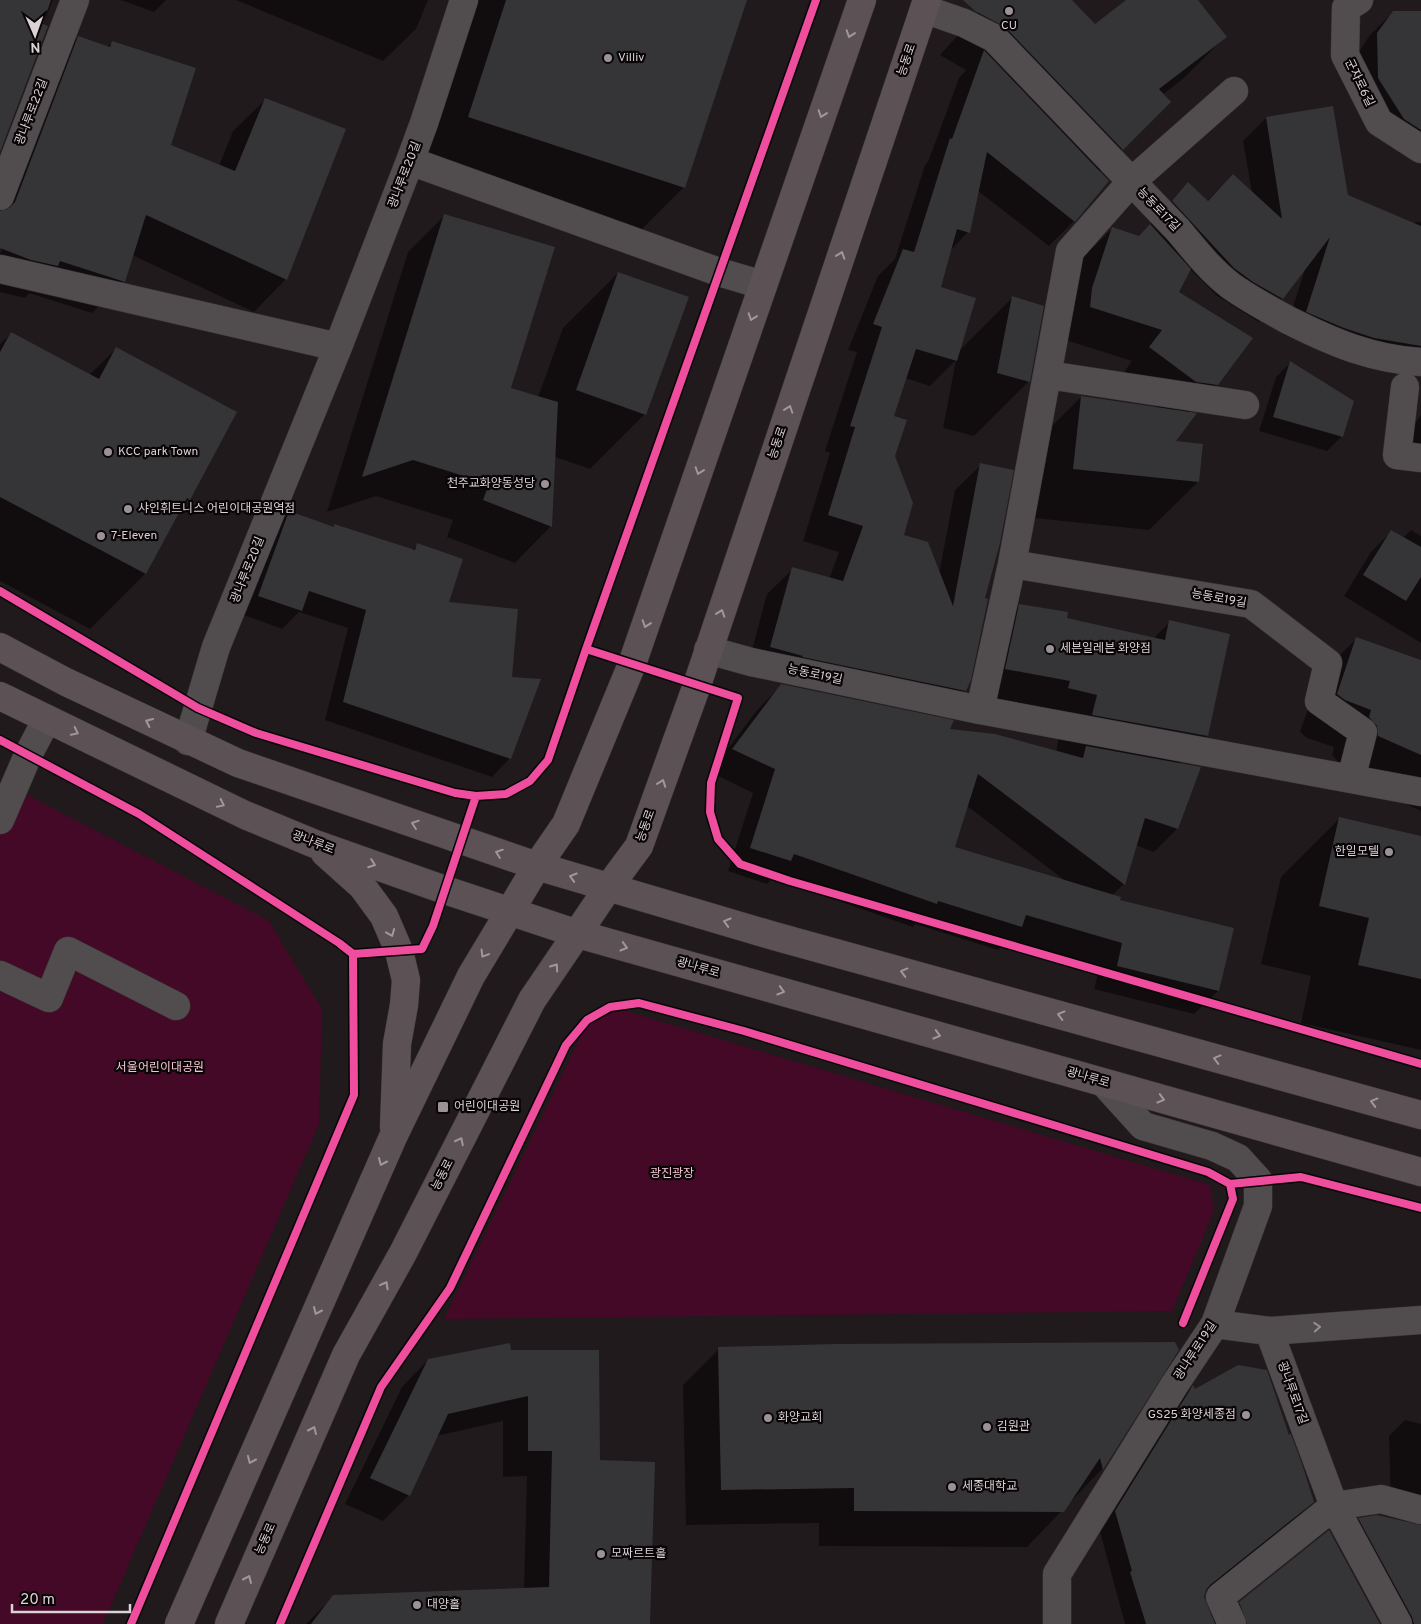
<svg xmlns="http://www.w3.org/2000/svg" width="1421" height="1624" font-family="Overpass,'Noto Sans KR',sans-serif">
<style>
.green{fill:#430926}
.shadow{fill:#0007;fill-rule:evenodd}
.building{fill:#353437}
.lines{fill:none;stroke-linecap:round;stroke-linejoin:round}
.minor-casing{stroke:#3b3637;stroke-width:29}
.major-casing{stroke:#3b3637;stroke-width:29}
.minor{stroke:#514c4e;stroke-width:28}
.major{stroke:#5c5154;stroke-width:28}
.cycleway-casing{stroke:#090506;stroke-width:11}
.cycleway{stroke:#ef4d9e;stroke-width:8}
.oneway{stroke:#a2989b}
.oneway2{stroke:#968f92}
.poi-dot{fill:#9a9294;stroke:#090506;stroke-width:2}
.labels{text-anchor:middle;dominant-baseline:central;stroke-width:4.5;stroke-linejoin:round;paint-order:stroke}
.poi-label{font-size:12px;fill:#dbd2d5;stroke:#090506;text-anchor:start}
.street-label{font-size:12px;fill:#dbd2d5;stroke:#090506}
.park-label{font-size:12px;fill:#f5c3d4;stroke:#090506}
</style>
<rect width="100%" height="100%" fill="#201a1c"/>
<path class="green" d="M0 781 268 920 322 1009 319 1124 103 1624H0Z
M622 1010 1210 1185 1214 1211 1172 1311 444 1319 585 1027 605 1014Z"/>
<path class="shadow" d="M0 0H53L43 25 0 149Z
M121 0H166L154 12Z
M236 0H428L416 29 383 61Z
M468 0H746L684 187 626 245 411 175Z
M973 0H1064L1094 27 1129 0H1196L1225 37 1184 78 1162 95 1128 143 1099 172 1074 221 1049 246 977 190 968 232 950 251 939 288 959 351 1012 298 1029 381 974 436 943 428 956 360 930 386 905 378 893 416 894 456 902 536 939 574 955 490 981 465 983 599 965 690 939 716 778 682 746 672 767 594 793 569 829 579 839 552 803 541 830 453 825 451 857 352 848 350 878 276 895 259 925 165 928 162 959 78 966 70 940 55 982 9Z
M1393 12H1421V145H1407L1355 58 1370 35Z
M78 37 107 47 113 42 169 146 219 166 233 131 266 99 286 279 254 312 132 255 124 281 92 313 29 293 25 298 0 292V254L8 234 0 232V190L46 69Z
M1266 118 1347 196 1410 223 1421 222V357L1335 356 1284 335 1305 269 1282 299 1259 322 1217 296 1190 269 1177 292 1217 384 1188 413 1173 442 1198 482 1149 530 1025 517 1032 446 1081 397 1159 409 1119 379 1132 361 1059 338 1081 259 1113 228 1139 237 1188 184 1207 201 1233 175 1252 193 1243 141Z
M445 215 509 389 538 397 563 328 618 273 645 414 590 469 555 457 551 526 515 563 447 537 453 520 376 496 327 512 408 252Z
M11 334 89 375 116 349 236 412 189 499 180 508 145 574 90 629 0 581V344Z
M1290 363 1342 436 1327 451 1259 431 1276 377Z
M1421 415V466L1407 454 1411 428Z
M289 512 333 528 335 526 412 550 417 545 447 603 510 678V758L492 777 325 720 348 628 299 612 282 629 241 614 271 531Z
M1411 530 1421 536V643L1344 596 1371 552 1392 531 1403 538Z
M1020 605 1066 619 1153 639 1170 622 1229 635 1207 736 1178 764 1199 768 1177 829 1154 852 1135 845 1124 884 1112 895 1218 991 1194 1014 1094 989 1100 966 1009 939 998 950 915 924 913 927 773 878 767 884 728 871 753 793 710 772 758 709 781 686 948 730 1056 752 1060 732 968 707 982 643ZM967 806 1067 882 954 848Z
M1357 638 1421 662V811L1341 774 1340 764 1332 755 1334 747 1307 738 1300 732 1319 676Z
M1339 819 1421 837V1050L1301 1023 1311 976 1261 964 1281 877Z
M719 1349 1177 1350 1102 1469 1027 1547 819 1546V1523L686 1525 683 1385Z
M510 1351 599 1461 648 1624H306L334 1596 524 1589 527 1476 503 1477V1421L436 1436 409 1495 383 1521 345 1504 402 1387 428 1360Z
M1193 1387 1195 1391 1313 1502 1296 1518 1205 1591 1203 1596 1214 1624H1125L1099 1528 1177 1402Z
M1405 1420 1421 1424V1624H1391L1343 1535 1359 1519 1420 1526V1522L1391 1506 1389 1436Z
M1240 1603 1379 1624H1226L1224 1619Z"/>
<path class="building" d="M0 0H51L43 24 48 26 0 152Z
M506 0H747L685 188 468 117Z
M963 0H1072L1095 24 1126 0H1198L1227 37 1159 89 1171 102 1123 150 1005 27 975 11Z
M1393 11H1421V130L1404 119 1378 78 1377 33Z
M78 36 110 47 112 41 196 68 171 145 235 171 265 98 346 129 287 280 146 215 125 282 60 261 58 266 31 260 0 248V211L9 208 15 202Z
M984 50 1109 181 1075 222 987 152 970 233 957 229 941 287 976 298 957 361 916 349 894 416 907 420 895 456 913 503 904 535 928 542 953 606 980 463 1014 470 1000 543 985 598 988 599 971 680 966 691 802 657 803 656 770 647 792 567 843 581 863 526 828 515 855 427 850 426 882 327 873 324 903 249 914 252 950 138 952 139Z
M1333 106 1348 195 1421 226V346L1374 338 1344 328 1306 312 1330 237 1283 299 1253 282 1234 268 1172 201 1188 182 1208 201 1233 174 1282 219 1266 117Z
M444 214 555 247 511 388 558 402 552 527 483 500 489 484 413 460 362 477Z
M1150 224 1191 269 1179 292 1253 338 1218 385 1196 382 1149 347 1162 330 1090 307 1092 288 1112 227 1139 236Z
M618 272 689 297 646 415 576 390Z
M1012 296 1044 306 1030 382 997 373Z
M11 332 99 379 116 347 237 412 190 500 187 498 146 574 0 497V352Z
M1290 361 1354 401 1343 437 1273 417Z
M1081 396 1197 413 1176 441 1203 444 1199 482 1073 469Z
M289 511 334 527V524L415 550 417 543 463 559 449 602 518 609 512 677 541 679 511 759 343 702 366 610 309 591 302 611 258 596Z
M1391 530 1421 547V577L1406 601 1363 575Z
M1019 604 1068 612 1067 618 1165 640 1169 620 1230 634 1208 736 1092 715 1097 695 1068 688 1070 681 1005 669Z
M1356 637 1421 660V755L1378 736 1377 726 1369 717 1371 710 1345 700 1337 694Z
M781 684 954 720 950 729 995 734 1083 758 1086 746 1201 767 1178 829 1145 818 1125 885 978 774 955 847 1121 897 1120 900 1234 928 1219 991 1117 966 1122 943 1026 915 1022 927 938 901 937 904 794 854 791 861 750 848 775 769 732 749Z
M1339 817 1421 836V979L1358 965 1369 918 1319 906Z
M1175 1342 1179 1350 1103 1470 1100 1458 1064 1512 854 1511V1488L721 1490 718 1347 836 1344Z
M510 1343 511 1350H599L600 1460 655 1462 650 1624H311L333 1595 549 1587 552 1451H528V1396L448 1414 410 1496 370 1478 428 1359Z
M1238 1365 1267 1370 1289 1435 1291 1434 1302 1464 1314 1502 1210 1585 1206 1590 1204 1597 1215 1624H1146L1130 1572 1132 1571 1115 1511 1193 1385 1195 1389Z
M1377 1515 1421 1525V1624H1414L1412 1617 1358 1518Z
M1329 1530 1380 1624H1247L1239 1602Z"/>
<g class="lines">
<defs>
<path id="minor" d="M1359 0 1346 8 1345 55 1379 122 1421 149
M924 9 964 23 994 38 1178 230C1194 249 1210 270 1231 286 1249 299 1270 310 1290 321 1334 343 1372 359 1421 362
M410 161 719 272 763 285
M0 196 75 0
M0 269 338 347
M1048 375 1245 405
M1405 387 1397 455 1421 458
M1012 564 1251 604 1328 663 1319 701 1363 732 1351 779
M708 650 751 662 980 710 1421 792
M980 710 1012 564 1070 251 1131 182 1234 91
M188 741 216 647 338 347 410 161 424 123 464 0
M0 820 28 755 47 719
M0 975 49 998 68 951 176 1006
M1215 1324 1269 1331 1421 1320
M1269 1331 1334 1506 1398 1624
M1057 1624V1574L1175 1384 1215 1324 1258 1206V1180L1238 1158 1212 1146 1143 1126 1104 1083
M1232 1624 1220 1597 1334 1506 1381 1499 1421 1510"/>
<path id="major" d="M0 647 66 682 238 763 537 866 774 936 1421 1115
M0 696 245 815 315 844 445 890 578 934 1421 1172
M325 853 362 886 384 916 399 951 406 980 404 1005 397 1044 394 1127
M179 1624 393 1137 471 976 537 866 566 824 632 664 862 0
M229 1624 346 1355 403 1253 532 1000 608 888 639 846 697 685 927 0"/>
</defs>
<use href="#minor" class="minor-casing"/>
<use href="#major" class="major-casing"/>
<use href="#minor" class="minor"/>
<use href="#major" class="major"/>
<defs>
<path id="cycleway" d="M0 591 198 708 256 733 455 793 476 796 506 794 530 781 548 760 586 649 816 0
M586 649 738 698 711 783 710 812 718 839 740 864 790 881 1421 1064
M0 740 139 814 339 943 353 954 422 949 433 926 476 796
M1183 1323 1233 1199 1230 1184
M131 1624 354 1095 353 954
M280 1624 381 1387 450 1288 566 1045 587 1020 610 1007 639 1003 744 1031 1208 1172 1230 1184 1301 1177 1421 1208"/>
</defs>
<use href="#cycleway" class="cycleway-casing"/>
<use href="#cycleway" class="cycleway"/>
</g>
<defs><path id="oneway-chevron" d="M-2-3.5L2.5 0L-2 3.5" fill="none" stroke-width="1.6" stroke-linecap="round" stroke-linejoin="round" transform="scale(1.25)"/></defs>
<g class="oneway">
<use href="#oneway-chevron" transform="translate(850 34) rotate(109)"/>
<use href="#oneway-chevron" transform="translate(822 114) rotate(109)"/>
<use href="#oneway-chevron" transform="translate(841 255) rotate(-71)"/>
<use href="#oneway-chevron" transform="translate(752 317) rotate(109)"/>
<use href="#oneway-chevron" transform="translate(789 409) rotate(-71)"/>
<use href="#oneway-chevron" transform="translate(699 471) rotate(109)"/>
<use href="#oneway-chevron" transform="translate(721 613) rotate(-71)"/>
<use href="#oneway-chevron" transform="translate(646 624) rotate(109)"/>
<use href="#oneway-chevron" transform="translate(149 722) rotate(-155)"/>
<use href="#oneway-chevron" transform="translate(75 732) rotate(26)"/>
<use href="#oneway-chevron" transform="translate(662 783) rotate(-70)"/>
<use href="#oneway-chevron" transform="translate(221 804) rotate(26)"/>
<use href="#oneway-chevron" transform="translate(415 824) rotate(-161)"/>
<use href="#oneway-chevron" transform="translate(499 853) rotate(-161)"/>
<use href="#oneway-chevron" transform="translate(372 864) rotate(20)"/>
<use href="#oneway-chevron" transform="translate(573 877) rotate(-163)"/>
<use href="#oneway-chevron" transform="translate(727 922) rotate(-164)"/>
<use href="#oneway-chevron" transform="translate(391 933) rotate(68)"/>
<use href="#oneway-chevron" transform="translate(624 947) rotate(16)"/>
<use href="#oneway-chevron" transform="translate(484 954) rotate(121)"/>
<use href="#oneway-chevron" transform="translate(555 967) rotate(-55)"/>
<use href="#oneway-chevron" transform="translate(904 972) rotate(-165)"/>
<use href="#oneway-chevron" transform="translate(781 991) rotate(16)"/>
<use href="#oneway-chevron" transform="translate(1061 1015) rotate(-165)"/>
<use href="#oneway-chevron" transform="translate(937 1035) rotate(16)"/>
<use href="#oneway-chevron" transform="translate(1217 1059) rotate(-165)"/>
<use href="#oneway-chevron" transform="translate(1161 1099) rotate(16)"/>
<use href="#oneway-chevron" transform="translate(1374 1102) rotate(-165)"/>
<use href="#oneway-chevron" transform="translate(460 1141) rotate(-63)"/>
<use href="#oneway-chevron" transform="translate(382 1162) rotate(114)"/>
<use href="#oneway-chevron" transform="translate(385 1285) rotate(-61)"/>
<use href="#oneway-chevron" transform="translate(317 1311) rotate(114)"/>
<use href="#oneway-chevron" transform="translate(313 1430) rotate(-66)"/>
<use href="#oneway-chevron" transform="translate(251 1460) rotate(114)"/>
<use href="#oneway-chevron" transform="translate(248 1579) rotate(-66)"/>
</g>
<use class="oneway2" href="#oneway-chevron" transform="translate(1317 1327) rotate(-4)"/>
<g class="poi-dot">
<circle cx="1009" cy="11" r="5"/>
<circle cx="608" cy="58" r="5"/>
<circle cx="108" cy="452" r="5"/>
<circle cx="545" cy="484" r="5"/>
<circle cx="128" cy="509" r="5"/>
<circle cx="101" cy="536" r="5"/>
<circle cx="1050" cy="649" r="5"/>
<circle cx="1389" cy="852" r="5"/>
<rect x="437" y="1101" width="12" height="12" rx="2.5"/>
<circle cx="1246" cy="1415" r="5"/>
<circle cx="768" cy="1418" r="5"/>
<circle cx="987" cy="1427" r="5"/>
<circle cx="952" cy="1487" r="5"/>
<circle cx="601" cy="1554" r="5"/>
<circle cx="417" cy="1605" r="5"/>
</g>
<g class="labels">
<g class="poi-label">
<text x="1009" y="26" text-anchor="middle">CU</text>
<text x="618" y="58">Villiv</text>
<text x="118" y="452">KCC park Town</text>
<text x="535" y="484" text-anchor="end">천주교화양동성당</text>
<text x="138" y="509">샤인휘트니스 어린이대공원역점</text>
<text x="111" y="536">7-Eleven</text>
<text x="1060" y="649">세븐일레븐 화양점</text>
<text x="1379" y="852" text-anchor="end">한일모텔</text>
<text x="454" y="1107">어린이대공원</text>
<text x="1236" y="1415" text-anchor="end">GS25 화양세종점</text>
<text x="778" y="1418">화양교회</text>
<text x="997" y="1427">김원관</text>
<text x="962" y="1487">세종대학교</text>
<text x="611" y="1554">모짜르트홀</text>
<text x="427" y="1605">대양홀</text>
</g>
<g class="street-label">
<text transform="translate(907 60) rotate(-71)">능동로</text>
<text transform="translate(1359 83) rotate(64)">군자로6길</text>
<text transform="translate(32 112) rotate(-69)">광나루로22길</text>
<text transform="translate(405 175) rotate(-69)">광나루로20길</text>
<text transform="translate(1158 210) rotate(46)">능동로17길</text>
<text transform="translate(778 443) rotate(-71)">능동로</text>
<text transform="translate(248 570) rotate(-68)">광나루로20길</text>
<text transform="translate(1219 599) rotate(10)">능동로19길</text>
<text transform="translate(815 675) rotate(12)">능동로19길</text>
<text transform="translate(646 826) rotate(-70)">능동로</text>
<text transform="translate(313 843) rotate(21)">광나루로</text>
<text transform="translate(698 968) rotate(16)">광나루로</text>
<text transform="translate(1088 1078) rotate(16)">광나루로</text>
<text transform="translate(443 1175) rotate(-63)">능동로</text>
<text transform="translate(1196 1351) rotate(-57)">광나루로19길</text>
<text transform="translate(1292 1393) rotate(70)">광나루로17길</text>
<text transform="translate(266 1539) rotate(-66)">능동로</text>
</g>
<g class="park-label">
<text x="160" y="1068">서울어린이대공원</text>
<text x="672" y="1174">광진광장</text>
</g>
</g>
<g transform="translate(35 35) rotate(178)" stroke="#090506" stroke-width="4" paint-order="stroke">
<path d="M0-4L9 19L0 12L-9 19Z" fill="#dbd2d5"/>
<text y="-8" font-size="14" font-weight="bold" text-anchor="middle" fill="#dbd2d5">N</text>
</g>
<path d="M12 1604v8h118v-8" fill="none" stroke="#dbd2d5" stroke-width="2.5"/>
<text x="20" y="1604" font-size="15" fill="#dbd2d5" stroke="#090506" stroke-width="4" paint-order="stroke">20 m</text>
</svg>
